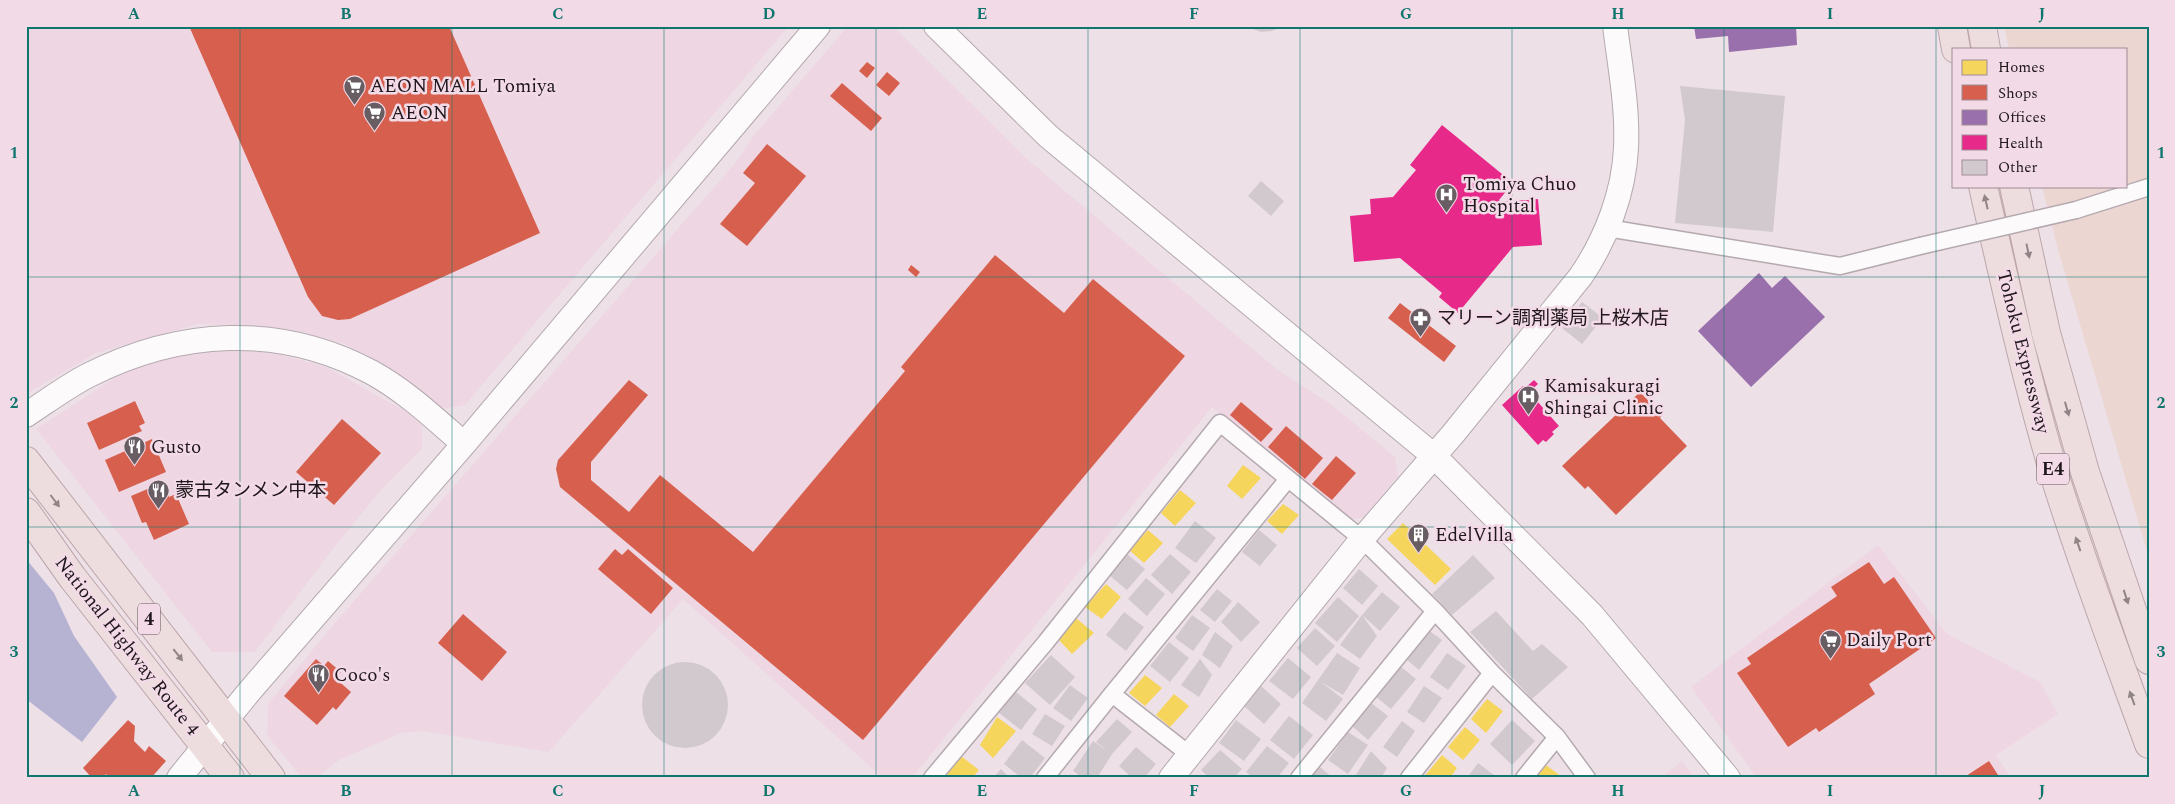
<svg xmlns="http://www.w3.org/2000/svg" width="2175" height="804" font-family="Spectral,'Noto Sans JP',serif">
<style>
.built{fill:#eed6e3}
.green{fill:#ebd6d2}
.water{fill:#b6b2d2}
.homes{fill:#f6d55c}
.shops{fill:#d6604d}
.offices{fill:#9970ab}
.health{fill:#e7298a}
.building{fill:#d2c9cf}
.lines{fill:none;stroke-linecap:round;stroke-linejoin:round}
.street-casing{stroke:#b4a9af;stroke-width:19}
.secondary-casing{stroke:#b4a9af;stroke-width:26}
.highway-casing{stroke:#bca6ab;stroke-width:30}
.street{stroke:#fcfafb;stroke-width:16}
.secondary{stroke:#fcfafb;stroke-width:24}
.highway{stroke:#eedddf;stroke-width:28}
.street-bridge-casing{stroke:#b4a9af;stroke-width:19;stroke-linecap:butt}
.street-bridge{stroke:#fcfafb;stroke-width:16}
.oneway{fill:#918487}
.grid{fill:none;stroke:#0f766e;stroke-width:1;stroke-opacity:0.55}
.labels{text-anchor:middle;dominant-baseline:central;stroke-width:5;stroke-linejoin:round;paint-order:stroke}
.shield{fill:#f3dae7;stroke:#5f5258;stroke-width:1}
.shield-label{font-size:18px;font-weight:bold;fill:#1f171b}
.poi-label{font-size:19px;fill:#1f171b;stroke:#f3dae7;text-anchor:start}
.street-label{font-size:19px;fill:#1f171b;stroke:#f3dae7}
.neatline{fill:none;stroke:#0f766e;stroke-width:2}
.grid-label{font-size:16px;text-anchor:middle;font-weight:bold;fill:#0f766e}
</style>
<rect width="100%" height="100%" fill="#ede0e7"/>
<path class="built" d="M26 26H789L465 405 443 409 392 369 344 344 303 332 263 326 198 324 96 353 26 394Z
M848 26H893L1027 159 1256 352 1278 370 1332 405 1395 457 1398 476 1364 517 1352 520 1212 407 912 778H883L683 599 549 752 425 731 401 733 339 760 316 778H302L267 735 268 704 329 630 736 162 755 134Z
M231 349 278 354 326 367 405 411 422 426V449L380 491 332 550 255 652H212L36 429 133 366 171 356Z
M1878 545 1947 634 2040 682 2058 714 1996 755 2011 778H1757L1691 687Z
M1682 761 1695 778H1661Z"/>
<path class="green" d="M2004 26H2149V558L2059 253 2042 186H2126V49H2009Z"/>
<path class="water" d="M26 559 54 593 74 636 117 697 82 742 26 699Z"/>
<path class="homes" d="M1243 465 1261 478 1242 499 1227 486Z
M1180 490 1196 503 1175 526 1161 513Z
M1283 504 1299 515 1282 534 1267 521Z
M1403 523 1451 569 1435 585 1387 539Z
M1148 530 1163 543 1144 563 1129 550Z
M1106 584 1121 597 1102 619 1085 607Z
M1076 618 1094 633 1072 654 1059 640Z
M1145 675 1162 688 1145 706 1129 693Z
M1174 694 1189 706 1170 727 1156 715Z
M1487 699 1503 711 1486 733 1471 719Z
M997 717 1016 731 993 758 980 745Z
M1465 727 1480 740 1463 760 1448 747Z
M1442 755 1457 768 1450 778H1423Z
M961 756 979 770 972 778H951L947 774Z
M1543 763 1561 776 1559 778H1533Z"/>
<path class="shops" d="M189 26H449L540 233 350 319 338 320 322 316 308 297Z
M867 62 875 68 867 78 859 71Z
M887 72 900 83 889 96 876 85Z
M842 83 882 118 871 131 830 96Z
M767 144 806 176 747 246 720 224 755 183 743 173Z
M995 255 1064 313 1093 279 1185 356 863 740 560 487 556 469 558 460 629 380 648 395 591 462V480L629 512 660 475 753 552 905 371 901 367Z
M911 265 920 272 916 277 908 270Z
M1400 303 1456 346 1444 362 1388 318Z
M1640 392 1662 415 1660 418 1687 446 1616 515 1588 486 1585 489 1562 466Z
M135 401 145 423 139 426 142 431 99 450 87 423Z
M1241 402 1273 429 1261 442 1230 415Z
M342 419 381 453 334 505 296 472Z
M1286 426 1323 458 1305 479 1268 447Z
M152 439 166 472 119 492 105 460Z
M1336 456 1356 473 1332 500 1312 484Z
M157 485 159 488 164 486 169 497 176 494 189 524 154 540 146 522 142 523 131 496Z
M615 549 622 555 628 549 673 588 651 614 598 569Z
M1869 562 1884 584 1894 577 1936 638 1869 684 1875 694 1819 732 1816 728 1788 747 1737 673 1751 664 1747 658 1837 596 1831 587Z
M463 614 507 652 482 681 438 643Z
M316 659 324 666 328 661 341 672 335 678 351 692 336 710 333 707 317 725 284 696Z
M128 720 135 726 134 741 145 752 149 746 166 761 151 778H110L106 774 102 778H92L83 768Z
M1989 761 2000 778H1963Z"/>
<path class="offices" d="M1694 26H1796L1797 45 1729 52 1728 36 1696 39Z
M1759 273 1772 288 1785 276 1825 317 1751 387 1698 331Z"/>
<path class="health" d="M1442 125 1513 183 1499 200 1501 202 1538 199 1542 245 1513 247 1458 313 1439 297 1442 293 1400 258 1354 262 1350 216 1371 214 1370 199 1393 197 1416 170 1410 165Z
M1534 380 1538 384 1529 392 1559 426 1552 432 1554 434 1546 442 1543 440 1538 445 1502 405 1523 386 1525 388Z"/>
<path class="building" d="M1245 26H1284L1272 31 1261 32Z
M1680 86 1785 96 1773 232 1675 223 1685 120Z
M1261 181 1284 201 1271 216 1248 196Z
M1582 302 1603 318 1582 344 1562 328Z
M1195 521 1216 538 1196 563 1175 548Z
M1259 530 1277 545 1260 566 1242 552Z
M1127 554 1145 569 1127 590 1109 575Z
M1170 554 1191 572 1172 594 1151 575Z
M1473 555 1495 578 1452 615 1432 594Z
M1359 569 1378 586 1362 605 1343 588Z
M1146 578 1165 594 1147 616 1128 599Z
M1217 589 1232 601 1215 622 1200 610Z
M1382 592 1400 607 1380 631 1362 615 1377 636 1360 659 1340 645 1362 615Z
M1338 597 1359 616 1337 642 1315 623Z
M1238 602 1260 622 1241 642 1221 622Z
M1496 611 1533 651 1542 644 1568 667 1532 699 1470 632Z
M1124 612 1144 627 1126 651 1106 635Z
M1192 615 1210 628 1193 651 1175 638Z
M1315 628 1335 646 1317 666 1297 648Z
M1428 630 1442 640 1419 670 1406 659Z
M1215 632 1233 646 1220 668 1202 655Z
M1169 642 1189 658 1170 682 1150 666Z
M1337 653 1360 668 1343 695 1321 682 1343 699 1326 721 1302 703Z
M1447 653 1466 666 1448 690 1430 677Z
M1051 655 1075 677 1050 705 1025 683Z
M1288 658 1311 677 1293 699 1269 681Z
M1200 659 1212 675 1199 697 1181 685Z
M642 705a43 43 0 1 1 86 0a43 43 0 1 1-86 0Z
M1400 666 1416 679 1391 709 1375 696Z
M1070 685 1088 698 1071 721 1053 708Z
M1261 686 1281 704 1264 724 1244 706Z
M1424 686 1442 698 1424 723 1407 712Z
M1016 692 1037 709 1021 730 999 713Z
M1371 703 1388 716 1368 740 1352 726Z
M1045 714 1065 726 1052 746 1032 734Z
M1289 716 1313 735 1294 759 1270 740Z
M1117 719 1132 732 1112 754 1097 778H1083L1073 771 1093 741 1109 752 1096 742Z
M1236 720 1261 739 1244 761 1219 743Z
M1512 720 1535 741 1512 765 1490 744Z
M1402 721 1415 731 1397 757 1383 747Z
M1348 732 1368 745 1348 774 1328 760Z
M1022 740 1045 758 1030 778H1022L1004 764Z
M1267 746 1289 763 1277 778H1254L1246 772Z
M1136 747 1156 764 1144 778H1132L1119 766Z
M1220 750 1242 769 1234 778H1209L1201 770Z
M1371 751 1387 768 1381 778H1354Z
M1478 763 1498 778H1467Z
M1320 767 1333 778H1311Z
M1001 769 1010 778H993Z"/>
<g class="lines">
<defs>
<path id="street" d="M2076 210 2149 187
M1607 228 1840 266 1920 246
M1112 694 1288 479
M932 778 1046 642 1220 423 1362 539 1435 611 1492 673 1557 737 1587 778
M1045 778 1112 694 1190 755
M1299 778 1435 611
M1409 778 1492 673
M1524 778 1557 737"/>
<path id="secondary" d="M936 26 1048 136 1434 456 1592 615 1728 778
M26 415C46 402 66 387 87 376 179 329 279 323 371 372 406 391 435 419 464 444
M179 778 248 693 464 444 818 26
M1171 778 1362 539 1453 434 1581 276C1606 239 1624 193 1626 148 1628 108 1620 66 1615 26"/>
<path id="highway" d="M1952 26 1956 49
M1982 26 1986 49
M1983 186C2005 284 2027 383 2056 480 2084 569 2117 656 2149 744
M2014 186 2046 333 2085 472 2149 660
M26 461 271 778
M26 512 72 577 230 778"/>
</defs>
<use href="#street" class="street-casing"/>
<use href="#secondary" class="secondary-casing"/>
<use href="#highway" class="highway-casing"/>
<use href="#street" class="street"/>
<use href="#secondary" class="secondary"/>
<use href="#highway" class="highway"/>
<defs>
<path id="street-bridge" d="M1920 246 2076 210"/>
</defs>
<use href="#street-bridge" class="street-bridge-casing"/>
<use href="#street-bridge" class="street-bridge"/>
</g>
<defs><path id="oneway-solid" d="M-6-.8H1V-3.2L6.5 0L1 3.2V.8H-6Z" transform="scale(1.25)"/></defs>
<g class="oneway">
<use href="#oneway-solid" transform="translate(1986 202) rotate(-103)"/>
<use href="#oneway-solid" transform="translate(2028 251) rotate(78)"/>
<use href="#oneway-solid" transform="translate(2067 409) rotate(74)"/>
<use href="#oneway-solid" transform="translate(55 501) rotate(53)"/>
<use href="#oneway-solid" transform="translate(2078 544) rotate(-109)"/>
<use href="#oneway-solid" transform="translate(2126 597) rotate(72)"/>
<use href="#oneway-solid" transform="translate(178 655) rotate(52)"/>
<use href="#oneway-solid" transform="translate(2132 698) rotate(-110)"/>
</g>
<path class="grid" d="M240 26V778M452 26V778M664 26V778M876 26V778M1088 26V778M1300 26V778M1512 26V778M1724 26V778M1936 26V778M26 277H2149M26 527H2149"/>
<defs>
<symbol id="supermarket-pin" viewBox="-11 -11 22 30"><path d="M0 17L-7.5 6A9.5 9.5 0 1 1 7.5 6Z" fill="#675d62" stroke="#f3dae7"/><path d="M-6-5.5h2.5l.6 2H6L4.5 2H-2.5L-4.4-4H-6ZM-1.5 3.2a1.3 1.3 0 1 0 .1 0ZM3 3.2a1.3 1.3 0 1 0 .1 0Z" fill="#fff"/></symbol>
<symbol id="hospital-pin" viewBox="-11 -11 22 30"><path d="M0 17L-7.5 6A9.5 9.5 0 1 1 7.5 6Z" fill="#675d62" stroke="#f3dae7"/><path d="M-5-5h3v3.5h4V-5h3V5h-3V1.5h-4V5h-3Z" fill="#fff"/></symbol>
<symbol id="pharmacy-pin" viewBox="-11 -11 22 30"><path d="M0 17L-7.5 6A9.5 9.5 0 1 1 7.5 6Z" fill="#675d62" stroke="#f3dae7"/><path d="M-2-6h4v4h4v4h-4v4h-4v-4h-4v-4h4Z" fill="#fff"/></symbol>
<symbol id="restaurant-pin" viewBox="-11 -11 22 30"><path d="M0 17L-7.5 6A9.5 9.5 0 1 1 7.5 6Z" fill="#675d62" stroke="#f3dae7"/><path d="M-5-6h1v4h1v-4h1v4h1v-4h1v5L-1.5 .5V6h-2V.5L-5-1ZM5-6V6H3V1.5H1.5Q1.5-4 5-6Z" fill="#fff"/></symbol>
<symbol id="building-pin" viewBox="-11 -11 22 30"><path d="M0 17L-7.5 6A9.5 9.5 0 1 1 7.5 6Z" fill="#675d62" stroke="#f3dae7"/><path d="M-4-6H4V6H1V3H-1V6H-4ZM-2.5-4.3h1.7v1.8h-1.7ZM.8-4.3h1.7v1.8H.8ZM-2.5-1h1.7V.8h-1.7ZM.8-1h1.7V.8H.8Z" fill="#fff"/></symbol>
</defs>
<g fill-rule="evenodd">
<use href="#supermarket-pin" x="342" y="74" width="25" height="34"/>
<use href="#supermarket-pin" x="362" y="100" width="25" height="34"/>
<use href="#hospital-pin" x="1434" y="182" width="25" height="34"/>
<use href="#pharmacy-pin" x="1408" y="306" width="25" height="34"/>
<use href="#hospital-pin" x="1516" y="384" width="25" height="34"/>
<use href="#restaurant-pin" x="122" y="434" width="25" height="34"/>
<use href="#restaurant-pin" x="146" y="478" width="25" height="34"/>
<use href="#building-pin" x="1406" y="522" width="25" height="34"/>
<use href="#supermarket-pin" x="1818" y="628" width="25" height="34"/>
<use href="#restaurant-pin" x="306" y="662" width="25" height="34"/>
</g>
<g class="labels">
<g class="shield">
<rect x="2037" y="453.5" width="32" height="31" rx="4"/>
<rect x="138" y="603.5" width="22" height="31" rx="4"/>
</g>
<g class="shield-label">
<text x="2053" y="469">E4</text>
<text x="149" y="619">4</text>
</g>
<g class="poi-label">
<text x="370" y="86">AEON MALL Tomiya</text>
<text x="391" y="113">AEON</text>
<text x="1463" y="184">Tomiya Chuo<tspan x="1463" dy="22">Hospital</tspan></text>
<text x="1437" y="318">マリーン調剤薬局 上桜木店</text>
<text x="1544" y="386">Kamisakuragi<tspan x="1544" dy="22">Shingai Clinic</tspan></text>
<text x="151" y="447">Gusto</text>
<text x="175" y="490">蒙古タンメン中本</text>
<text x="1435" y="535">EdelVilla</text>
<text x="1846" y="640">Daily Port</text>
<text x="334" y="675">Coco's</text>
</g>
<g class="street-label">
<text transform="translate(2023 352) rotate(76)">Tohoku Expressway</text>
<text transform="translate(127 646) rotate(52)">National Highway Route 4</text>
</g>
</g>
<rect width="2175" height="804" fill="none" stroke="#f3dae7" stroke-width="55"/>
<rect x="1952" y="48" width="175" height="140" fill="#f3dae7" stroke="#9e8c95"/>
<rect x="1962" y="60" width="25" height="15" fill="#f6d55c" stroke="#9e8c95"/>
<text x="1998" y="72" font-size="15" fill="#1f171b">Homes</text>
<rect x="1962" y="85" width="25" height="15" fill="#d6604d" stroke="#9e8c95"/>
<text x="1998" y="98" font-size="15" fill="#1f171b">Shops</text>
<rect x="1962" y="110" width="25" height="15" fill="#9970ab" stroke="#9e8c95"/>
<text x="1998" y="122" font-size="15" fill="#1f171b">Offices</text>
<rect x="1962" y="135" width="25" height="15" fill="#e7298a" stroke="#9e8c95"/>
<text x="1998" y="148" font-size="15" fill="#1f171b">Health</text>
<rect x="1962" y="160" width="25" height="15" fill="#d2c9cf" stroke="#9e8c95"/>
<text x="1998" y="172" font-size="15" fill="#1f171b">Other</text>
<rect x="28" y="28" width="2120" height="748" class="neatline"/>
<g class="grid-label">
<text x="134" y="19">A</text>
<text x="346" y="19">B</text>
<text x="558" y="19">C</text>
<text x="769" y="19">D</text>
<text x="982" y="19">E</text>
<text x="1194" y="19">F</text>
<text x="1406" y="19">G</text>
<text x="1618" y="19">H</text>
<text x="1830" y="19">I</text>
<text x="2042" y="19">J</text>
<text x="14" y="158">1</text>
<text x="2161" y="158">1</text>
<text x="14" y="408">2</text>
<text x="2161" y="408">2</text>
<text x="14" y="657">3</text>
<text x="2161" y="657">3</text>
<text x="134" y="796">A</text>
<text x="346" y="796">B</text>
<text x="558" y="796">C</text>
<text x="769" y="796">D</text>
<text x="982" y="796">E</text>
<text x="1194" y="796">F</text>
<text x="1406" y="796">G</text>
<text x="1618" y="796">H</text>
<text x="1830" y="796">I</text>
<text x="2042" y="796">J</text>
</g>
</svg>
